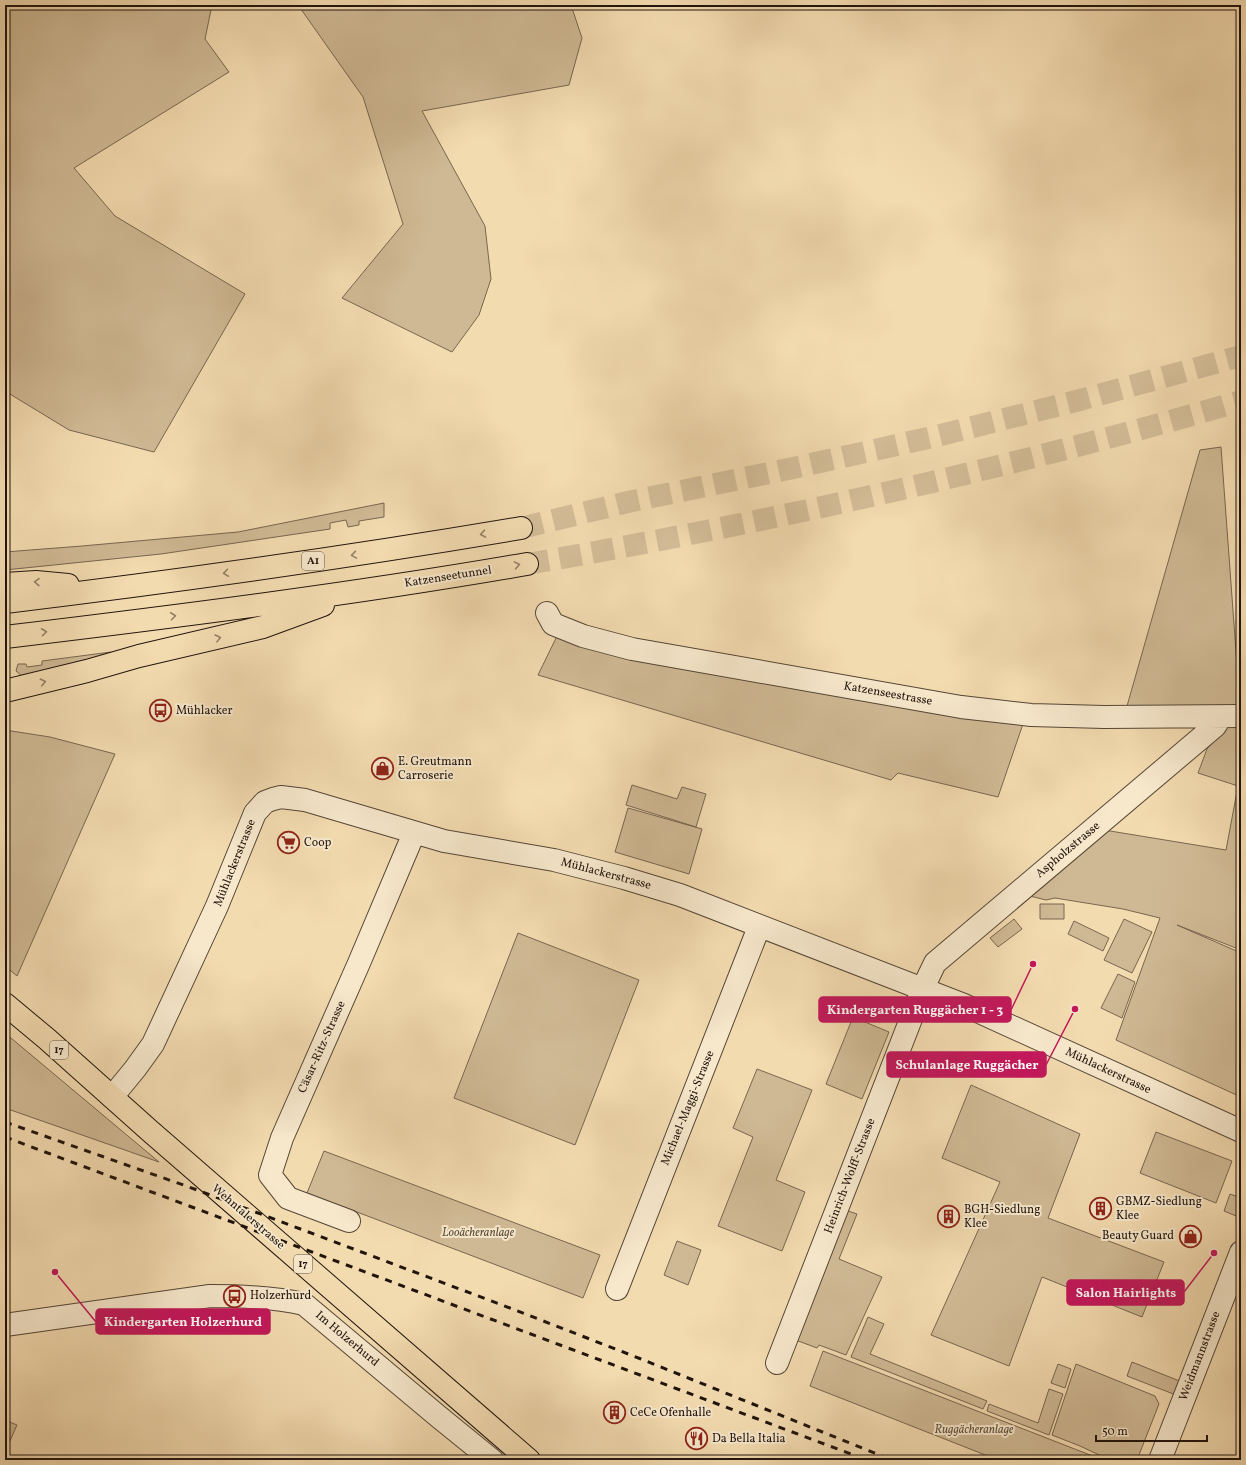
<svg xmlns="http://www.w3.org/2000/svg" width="1246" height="1465" font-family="Vollkorn,serif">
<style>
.green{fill:#cfb994;stroke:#786650}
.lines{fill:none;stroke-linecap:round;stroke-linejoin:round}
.highway-tunnel{stroke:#d3bd98;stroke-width:22;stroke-dasharray:22 11;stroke-linecap:butt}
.minor-casing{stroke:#554636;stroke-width:24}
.major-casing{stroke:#20140d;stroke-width:24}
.highway-casing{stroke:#20140d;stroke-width:24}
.minor{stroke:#f7e8cc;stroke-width:22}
.major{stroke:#f3dbb0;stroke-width:22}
.highway{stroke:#f3dbb0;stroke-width:22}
.rail{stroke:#20140d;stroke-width:3;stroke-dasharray:7 7;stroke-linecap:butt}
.oneway{stroke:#948167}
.labels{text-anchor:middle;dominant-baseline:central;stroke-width:4;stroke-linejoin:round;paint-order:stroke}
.shield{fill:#f7e8cc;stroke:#605446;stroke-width:1}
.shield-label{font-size:11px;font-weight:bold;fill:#20140d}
.street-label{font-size:12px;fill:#20140d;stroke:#f7e8cc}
.poi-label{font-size:12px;fill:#20140d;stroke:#f7e8cc;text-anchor:start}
.park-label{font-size:12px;font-style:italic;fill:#5d4e3c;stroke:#f7e8cc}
.leader{fill:none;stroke:#c2185b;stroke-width:1.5}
.callout-dot{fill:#c2185b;stroke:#f7e8cc;stroke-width:1.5}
.callout{fill:#c2185b;stroke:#c2185b;stroke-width:1.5}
.callout-label{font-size:13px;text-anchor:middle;font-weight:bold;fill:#fff}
</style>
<rect width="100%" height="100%" fill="#f3dbb0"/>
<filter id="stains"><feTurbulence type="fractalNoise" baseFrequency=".005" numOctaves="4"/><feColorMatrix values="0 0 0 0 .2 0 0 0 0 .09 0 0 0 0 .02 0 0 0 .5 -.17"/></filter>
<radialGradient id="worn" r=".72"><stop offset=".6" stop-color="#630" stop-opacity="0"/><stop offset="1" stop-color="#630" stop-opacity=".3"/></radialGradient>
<path class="green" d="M5 5H212L205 39 229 72 74 168 115 216 245 294 154 452 69 430 5 391Z
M298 5H571L582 38 569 85 422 111 485 226 491 279 479 315 452 352 342 298 403 224 363 97Z
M1221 447 1240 706H1127L1200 450Z
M384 503V517L359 521V525L348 527 346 520 330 523V529L161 554 5 570V552L82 546 238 532Z
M559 632 1024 721 998 797 898 773 891 780 538 675Z
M111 652V654L22 676 16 671 18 664H26L27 667 42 665V661Z
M1228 724H1241V950L1177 925 1241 953V1097L1116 1040 1160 918 1123 909 1055 898 1046 900 1026 895 1104 830 1226 850 1238 786 1198 773 1207 749Z
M5 730 50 737 115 754 17 976 5 966Z
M632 785 677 799 682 787 706 794 696 827 626 805Z
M628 808 702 829 689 874 615 852Z
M1040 904H1064V919H1040Z
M1014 919 1022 929 998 947 990 938Z
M1124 919 1152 932 1132 973 1104 960Z
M1074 921 1109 938 1103 951 1068 934Z
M518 933 639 980 575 1145 454 1098Z
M1118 974 1135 982 1122 1018 1101 1008Z
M853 1017 889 1032 862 1099 826 1084Z
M5 1033 159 1162 5 1108Z
M757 1069 812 1090 776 1180 805 1192 782 1251 718 1226 753 1137 733 1128Z
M971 1085 1080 1134 1048 1218 1164 1262 1142 1317 1042 1277 1009 1366 931 1335 1000 1182 942 1158Z
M1156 1132 1232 1161 1216 1203 1140 1173Z
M324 1151 600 1255 583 1298 307 1193Z
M1230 1194 1241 1198V1218L1224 1211Z
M845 1210 857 1214 839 1259 882 1277 846 1355 819 1345 817 1348 793 1339Z
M677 1241 701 1250 688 1285 664 1275Z
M868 1317 884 1324 870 1354 987 1401 983 1409 851 1357Z
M823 1351 1103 1460H998L810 1386Z
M1132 1362 1182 1382 1176 1395 1127 1376Z
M1058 1364 1071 1369 1065 1388 1051 1383Z
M1076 1364 1155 1396 1159 1404 1137 1460H1110L1080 1446 1052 1435Z
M1049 1389 1063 1394 1049 1435 987 1411 989 1404 1038 1423Z
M5 1420 17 1425 6 1450 5 1449Z"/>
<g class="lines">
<path class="highway-tunnel" d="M521 528 628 502 798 467 937 436 1080 400 1241 356
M527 564C768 523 1006 469 1241 401"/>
<defs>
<path id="minor" d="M547 613 553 624 583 636 632 649 961 707 1031 715 1104 717 1241 716
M112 1097 135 1069 153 1044 217 906 255 813 265 802 273 799 281 797 305 800 444 841 554 860 624 878 680 895 964 1005 1241 1131
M349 1221 288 1198 270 1175 282 1138 359 963 414 833
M617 1289 759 927
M5 1325 210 1296C242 1296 273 1297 304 1304L439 1417 492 1460
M777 1363 923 988 935 963 1215 726 1221 717
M1160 1460 1241 1252"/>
<path id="major" d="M5 1004 47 1039 150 1131 529 1460"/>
<path id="highway" d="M5 584 36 582 68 585
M5 602C178 581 350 557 521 528
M5 637C180 616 354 594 527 564
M5 691 87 671 139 656 263 627 323 605"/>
</defs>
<use href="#minor" class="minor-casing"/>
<use href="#major" class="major-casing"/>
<use href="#highway" class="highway-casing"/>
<use href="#minor" class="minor"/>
<use href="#major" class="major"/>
<use href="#highway" class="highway"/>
<path class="rail" d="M5 1122 189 1187 510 1308 641 1359 892 1460
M5 1137 867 1460"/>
</g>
<defs><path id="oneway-chevron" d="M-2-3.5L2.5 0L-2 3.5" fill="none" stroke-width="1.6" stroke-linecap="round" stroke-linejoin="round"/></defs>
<g class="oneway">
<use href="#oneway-chevron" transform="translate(483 534) rotate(170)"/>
<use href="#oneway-chevron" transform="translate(354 555) rotate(171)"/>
<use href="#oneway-chevron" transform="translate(517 565) rotate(-10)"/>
<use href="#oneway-chevron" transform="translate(226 573) rotate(172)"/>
<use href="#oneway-chevron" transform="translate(37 582) rotate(-179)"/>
<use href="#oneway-chevron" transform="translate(173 616) rotate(-7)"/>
<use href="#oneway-chevron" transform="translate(44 632) rotate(-7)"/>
<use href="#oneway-chevron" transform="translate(218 638) rotate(-14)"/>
<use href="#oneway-chevron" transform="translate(43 682) rotate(-13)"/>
</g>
<defs>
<symbol id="bus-ring" viewBox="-11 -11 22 22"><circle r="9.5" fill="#f7e8cc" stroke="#8f2418" stroke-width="1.5"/><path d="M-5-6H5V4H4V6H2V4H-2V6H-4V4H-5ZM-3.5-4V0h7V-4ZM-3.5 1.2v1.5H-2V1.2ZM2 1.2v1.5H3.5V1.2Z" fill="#8f2418"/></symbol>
<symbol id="shop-ring" viewBox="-11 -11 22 22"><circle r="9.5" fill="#f7e8cc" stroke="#8f2418" stroke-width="1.5"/><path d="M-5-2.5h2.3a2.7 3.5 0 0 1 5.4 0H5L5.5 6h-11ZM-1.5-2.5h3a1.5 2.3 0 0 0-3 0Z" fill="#8f2418"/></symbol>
<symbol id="supermarket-ring" viewBox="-11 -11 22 22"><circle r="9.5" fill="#f7e8cc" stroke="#8f2418" stroke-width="1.5"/><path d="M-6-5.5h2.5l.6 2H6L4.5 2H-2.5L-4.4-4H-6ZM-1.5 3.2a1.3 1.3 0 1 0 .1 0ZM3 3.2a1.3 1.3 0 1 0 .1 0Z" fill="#8f2418"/></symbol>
<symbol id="building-ring" viewBox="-11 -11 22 22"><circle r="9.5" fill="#f7e8cc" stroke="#8f2418" stroke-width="1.5"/><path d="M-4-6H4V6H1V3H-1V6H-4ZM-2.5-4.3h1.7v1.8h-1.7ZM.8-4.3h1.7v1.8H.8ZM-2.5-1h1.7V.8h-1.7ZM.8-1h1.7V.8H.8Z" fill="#8f2418"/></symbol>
<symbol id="restaurant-ring" viewBox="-11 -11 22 22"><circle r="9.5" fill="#f7e8cc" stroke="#8f2418" stroke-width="1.5"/><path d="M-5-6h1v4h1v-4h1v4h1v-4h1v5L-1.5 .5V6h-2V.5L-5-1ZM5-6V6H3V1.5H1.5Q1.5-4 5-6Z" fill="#8f2418"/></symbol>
</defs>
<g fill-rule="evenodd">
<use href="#bus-ring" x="148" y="698" width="25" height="25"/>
<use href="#shop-ring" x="370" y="756" width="25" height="25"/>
<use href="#supermarket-ring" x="276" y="830" width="25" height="25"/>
<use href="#building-ring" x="1088" y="1196" width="25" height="25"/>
<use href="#building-ring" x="936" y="1204" width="25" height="25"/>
<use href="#shop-ring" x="1178" y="1224" width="25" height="25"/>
<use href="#bus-ring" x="222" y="1284" width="25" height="25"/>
<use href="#building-ring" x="602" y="1400" width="25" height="25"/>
<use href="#restaurant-ring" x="684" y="1426" width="25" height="25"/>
</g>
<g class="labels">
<g class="shield">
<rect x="302" y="552" width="22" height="18" rx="3"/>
<rect x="50" y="1041" width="18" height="18" rx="3"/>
<rect x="294" y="1255" width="18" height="18" rx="3"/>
</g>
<g class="shield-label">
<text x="313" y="561">A1</text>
<text x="59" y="1050">17</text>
<text x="303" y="1264">17</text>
</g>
<g class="street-label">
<text transform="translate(448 577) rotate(-9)">Katzenseetunnel</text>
<text transform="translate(888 694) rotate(10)">Katzenseestrasse</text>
<text transform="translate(1068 850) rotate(-40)">Aspholzstrasse</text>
<text transform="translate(235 863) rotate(-68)">Mühlackerstrasse</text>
<text transform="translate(606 874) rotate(15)">Mühlackerstrasse</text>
<text transform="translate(322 1047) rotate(-66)">Cäsar-Ritz-Strasse</text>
<text transform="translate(1108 1071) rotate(25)">Mühlackerstrasse</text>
<text transform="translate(688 1108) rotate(-68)">Michael-Maggi-Strasse</text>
<text transform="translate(850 1176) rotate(-69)">Heinrich-Wolff-Strasse</text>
<text transform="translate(248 1217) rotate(41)">Wehntalerstrasse</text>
<text transform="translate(347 1339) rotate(40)">Im Holzerhurd</text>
<text transform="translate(1200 1356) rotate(-69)">Weidmannstrasse</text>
</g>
<g class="poi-label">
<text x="176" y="711">Mühlacker</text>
<text x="398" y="762">E. Greutmann<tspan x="398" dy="14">Carroserie</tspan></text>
<text x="304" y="843">Coop</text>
<text x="1116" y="1202">GBMZ-Siedlung<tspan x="1116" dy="14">Klee</tspan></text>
<text x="964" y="1210">BGH-Siedlung<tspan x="964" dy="14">Klee</tspan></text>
<text x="1174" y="1236" text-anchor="end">Beauty Guard</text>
<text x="250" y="1296">Holzerhurd</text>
<text x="630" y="1413">CeCe Ofenhalle</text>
<text x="712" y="1439">Da Bella Italia</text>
</g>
<g class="park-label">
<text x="478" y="1233">Looächeranlage</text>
<text x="974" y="1430">Ruggächeranlage</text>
</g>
</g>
<path class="leader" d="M1033 964L1011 1010M1075 1009L1046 1065M1214 1253L1184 1292M55 1272L96 1322"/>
<g class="callout-dot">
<circle cx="1033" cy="964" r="4"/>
<circle cx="1075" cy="1009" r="4"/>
<circle cx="1214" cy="1253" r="4"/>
<circle cx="55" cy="1272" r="4"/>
</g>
<g class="callout">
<rect x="819" y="997" width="192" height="25" rx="4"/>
<rect x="887" y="1052" width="159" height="25" rx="4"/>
<rect x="1067" y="1280" width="117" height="25" rx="4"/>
<rect x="96" y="1309" width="174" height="25" rx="4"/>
</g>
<g class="callout-label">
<text x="915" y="1014">Kindergarten Ruggächer 1 - 3</text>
<text x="967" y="1069">Schulanlage Ruggächer</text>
<text x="1126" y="1297">Salon Hairlights</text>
<text x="183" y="1326">Kindergarten Holzerhurd</text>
</g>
<rect width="1246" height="1465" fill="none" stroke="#f3dbb0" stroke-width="20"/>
<rect x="6" y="6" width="1234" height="1453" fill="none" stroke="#20140d" stroke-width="2"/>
<rect x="10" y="10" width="1226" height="1445" fill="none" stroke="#20140d"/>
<path d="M1096 1435v6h111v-6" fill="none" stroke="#20140d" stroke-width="2"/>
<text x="1102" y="1435" font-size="12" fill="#20140d" stroke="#f7e8cc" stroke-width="3" paint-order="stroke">50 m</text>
<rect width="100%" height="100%" filter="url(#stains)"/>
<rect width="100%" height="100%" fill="url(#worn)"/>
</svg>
